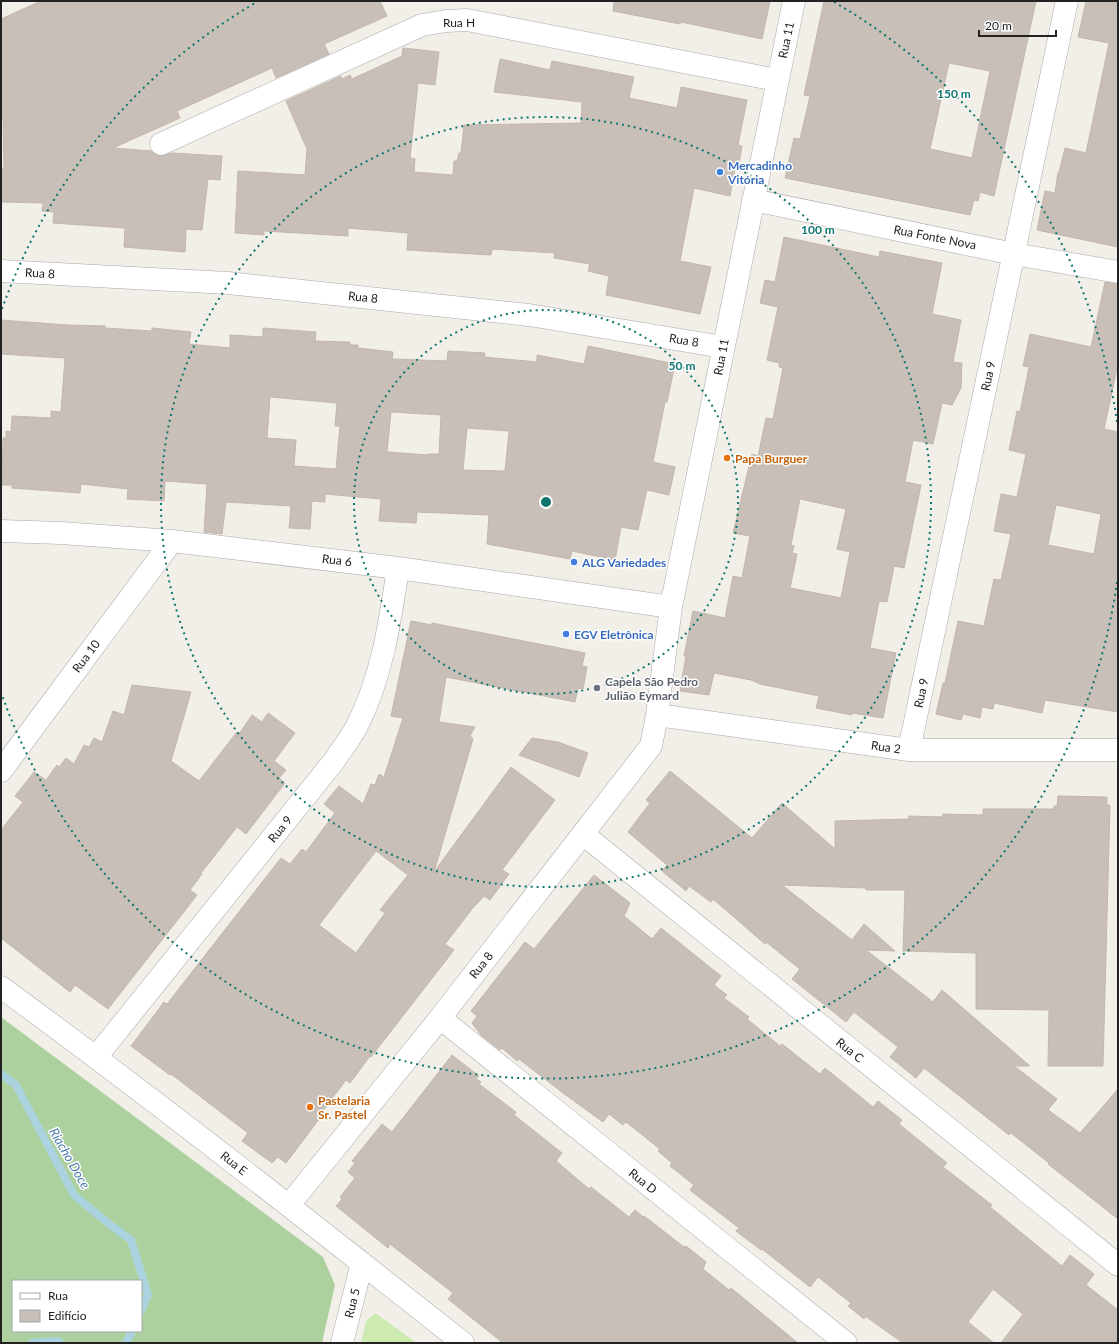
<svg xmlns="http://www.w3.org/2000/svg" width="1119" height="1344" font-family="Lato,sans-serif">
<style>
.grass{fill:#cdebb0}
.forest{fill:#add19e;fill-rule:evenodd}
.lines{fill:none;stroke-linecap:round;stroke-linejoin:round}
.stream{stroke:#aad3df;stroke-width:8}
.building{fill:#c7bfb8;stroke:#c4b6ab;fill-rule:evenodd}
.minor-casing{stroke:#a9a9a9;stroke-width:23}
.minor{stroke:#fff;stroke-width:22}
.ring{fill:none;stroke:#0f766e;stroke-width:2;stroke-dasharray:2 4}
.shop-dot{fill:#3f7fe0;stroke:#fff;stroke-width:1.5}
.food-dot{fill:#e8710a;stroke:#fff;stroke-width:1.5}
.worship-dot{fill:#6b7280;stroke:#fff;stroke-width:1.5}
.labels{text-anchor:middle;dominant-baseline:central;stroke-width:3;stroke-linejoin:round;paint-order:stroke}
.street-label{font-size:12px;fill:#222;stroke:#fff}
.shop-label{font-size:12px;font-weight:bold;fill:#366cbe;stroke:#fff;text-anchor:start}
.food-label{font-size:12px;font-weight:bold;fill:#c56008;stroke:#fff;text-anchor:start}
.worship-label{font-size:12px;font-weight:bold;fill:#5b616d;stroke:#fff;text-anchor:start}
.water-label{font-size:13px;font-style:italic;fill:#4a7aab;stroke:#fff}
.centre{fill:#0f766e;stroke:#fff;stroke-width:2}
.ring-label{font-size:12px;text-anchor:middle;font-weight:bold;fill:#0f766e;stroke:#fff;stroke-width:3;stroke-linejoin:round;paint-order:stroke}
</style>
<rect width="100%" height="100%" fill="#f2efe9"/>
<path class="grass" d="M375 1313 417 1343H361L366 1321Z"/>
<path class="forest" d="M1 1017 323 1257 335 1285 322 1343H1ZM13 1281H141V1331H13Z"/>
<g class="lines">
<path class="stream" d="M1 1074 16 1085 74 1195 109 1224 131 1240 148 1295 141 1311
M32 1343 58 1341 60 1343
M125 1343 127 1341 132 1331"/>
</g>
<path class="building" d="M41 1H380L387 16 324 44 329 54 276 78 272 68 177 111 180 118 113 148 151 151 154 154 160 156 172 153 222 156 220 180 208 179 202 230 186 229 185 252 124 247 125 228 53 223 54 212 42 211 43 203 1 202V168H4L3 119 1 120V19Z
M614 1H770L762 39 681 22 680 24 613 11Z
M824 1H1036L994 196 980 192 978 201 974 200 970 215 785 178 794 138 800 139 810 96 804 95ZM949 63 990 71 972 158 930 149Z
M1086 1H1118V247L1037 230 1045 191 1055 193 1058 172H1059L1065 148 1086 153 1109 43 1078 37Z
M403 48 439 52 435 85 418 83 410 158 415 159 414 172 453 175 454 161H457L459 153H461L464 125 581 123 582 102 494 92 500 59 550 70 552 61 634 77 629 98 677 108 681 87 747 100 738 145 742 146 738 170 735 169 730 196 694 188 680 261 711 267 700 314 606 295 609 276 588 271 590 264 554 258 555 253 492 249 491 255 407 250 408 233 348 228V236L264 231V235L235 233 238 171 305 175 307 149 286 101 341 76 342 79 350 75 352 79 402 56Z
M784 237 879 257 880 251 942 263 932 314 961 320 953 362 962 363 961 388 952 405 942 403 933 444 913 440 905 482 921 485 904 568 894 566 887 602 879 601 870 648 896 653 883 718 852 713V715L816 708 819 696 760 684 751 680 714 673 709 695 680 691 686 656H684L693 611 725 618 733 576 742 578 750 536 733 533 752 454 758 456 766 418 773 419 783 368 779 367V363L767 360 778 307 760 303 765 280 775 282ZM800 499 846 509 837 549 850 552 841 598 790 588 797 554 792 553 794 546 791 545Z
M1105 282 1118 284V364L1104 429 1118 432V712L1045 700 1042 713 994 703 993 709 982 707 980 718 963 714 961 720 936 714 943 683H945L958 621 984 626 994 579 1001 580 1011 534 994 531 1001 494 1017 497 1026 454 1009 450 1017 411 1020 412 1029 367 1023 366 1030 334 1091 347ZM1056 505 1101 514 1094 554 1048 545Z
M1 320 67 325 105 326V328L152 331V328L191 332 189 344 230 348V335L263 337V328L316 332 315 341 350 342V345H358V348L393 352 392 359 447 361 448 351 485 353 484 357 537 362V355L584 364 588 346 675 364 667 402H665L653 462 675 467 669 495 647 490 638 530 621 527 615 560 572 551 570 559 487 544 489 515 417 512 416 523 379 521 381 499 325 494V502L312 501 310 529 289 528 291 506 226 502 222 534 204 532 207 484 165 481 164 501 127 499 128 489 81 484 80 493 12 488V485H2L3 438H6V431L11 432 12 416 51 418V411L61 412 65 358 1 354ZM270 397 337 403 335 426H340L336 469 294 466 296 440 267 438ZM391 412 441 415 439 454H428V455L387 452ZM467 428 509 431 505 471 463 470Z
M411 621 432 625V623L585 653 582 666 587 667 583 689 578 688 575 702 446 677 439 722 475 727 470 736 473 739 434 872 511 767 555 800 502 870 509 874 490 900 484 896 476 905V904L445 944 454 950 371 1057 370 1056 350 1083 346 1080 318 1117 320 1118 286 1163 278 1157 272 1163 242 1141 248 1133 171 1074 170 1075 131 1046 164 1002 167 1004 281 858 290 864 302 849 306 852 335 813 324 804 339 786 363 804 371 784 375 785 379 774 384 777 403 718 391 716ZM376 851 408 875 380 910 385 913 356 953 319 925Z
M132 685 191 692 171 761 199 781 237 732 239 734 252 715 262 722 268 713 295 733 274 761 286 770 279 778 285 783 246 834 237 827 201 873 202 874 190 890 197 895 108 1009 75 985 70 992 1 938V830L23 802 15 796 34 772 46 780 57 765 59 767 66 758 74 764 84 745 89 747 94 738 102 742 113 711 124 715Z
M532 738 558 742 588 753 579 777 519 755Z
M670 771 752 838 782 803 835 849V821L909 819V816L942 817 943 814 983 815V809H1054V806H1057L1058 796 1107 797V805H1110L1103 1066H1048L1049 1010 976 1009V953L903 951 905 890H866V888L782 885 852 940 864 924 895 951 866 950 933 1002 942 990 1030 1066H1014L1057 1099 1048 1110 1080 1133 1118 1089V1219L1048 1164 1049 1163 1011 1133 1009 1135 924 1068 916 1078 890 1057 898 1047 854 1012 846 1022 792 979 800 969 766 942 765 944 713 899 711 902 689 886 686 891 662 871 667 865 628 832 650 803 646 800Z
M594 875 630 903 624 916 652 939 661 928 721 976 714 985 727 995 724 998 749 1017 747 1019 780 1046 782 1044 820 1074 825 1068 873 1107 878 1101 902 1120 899 1124 947 1163 943 1167 992 1205 990 1207 1062 1266 1070 1255 1094 1274 1086 1285 1118 1310V1343H1001L1023 1314 993 1289 968 1322 994 1343H903L865 1316 864 1319 848 1306 851 1303 818 1277 810 1287 762 1249 761 1250 736 1231 739 1228 690 1190 694 1185 670 1166 672 1163 658 1151 660 1149 626 1122 623 1125 609 1114 603 1122 563 1093 519 1059 517 1061 502 1048 500 1050 481 1035 472 1023 477 1016 471 1011 525 942 534 949Z
M452 1055 479 1076 476 1079 481 1082 479 1084 516 1112 514 1115 562 1153 556 1161 589 1189 591 1187 629 1217 635 1210 643 1217 644 1216 684 1247 686 1246 706 1262 703 1269 729 1290 731 1288 798 1343H503L448 1299 453 1293 390 1244 388 1248 336 1206 342 1199 340 1197 355 1178 348 1172 355 1163 352 1161 382 1124 392 1132Z"/>
<g class="lines">
<defs>
<path id="minor" d="M161 144 422 25 446 21 467 20 777 80
M753 200 1014 254 1118 272
M1 271 228 283 529 315 723 347
M1 531 61 533 172 541 398 568 671 607
M657 715 909 750H1118
M909 750 1067 1
M1 771 172 541
M583 834 1118 1265
M1 987C158 1102 310 1222 463 1343
M440 1018 846 1343
M96 1057 334 761C341 750 350 739 356 728 382 678 390 622 398 568
M289 1205 440 1018 651 746 657 715 671 607 794 1
M342 1343 362 1263"/>
</defs>
<use href="#minor" class="minor-casing"/>
<use href="#minor" class="minor"/>
</g>
<g class="ring">
<circle cx="546" cy="502" r="192"/>
<circle cx="546" cy="502" r="385"/>
<path d="M1117 582A577 577 0 0 1 2 695M2 309A577 577 0 0 1 257 2M834 2A577 577 0 0 1 1117 422"/>
</g>
<g class="shop-dot">
<circle cx="720" cy="172" r="4"/>
<circle cx="574" cy="562" r="4"/>
<circle cx="566" cy="634" r="4"/>
</g>
<g class="food-dot">
<circle cx="727" cy="458" r="4"/>
<circle cx="310" cy="1107" r="4"/>
</g>
<circle class="worship-dot" cx="597" cy="688" r="4"/>
<g class="labels">
<g class="street-label">
<text x="459" y="22">Rua H</text>
<text transform="translate(786 40) rotate(-78)">Rua 11</text>
<text transform="translate(935 237) rotate(11)">Rua Fonte Nova</text>
<text transform="translate(40 273) rotate(3)">Rua 8</text>
<text transform="translate(363 297) rotate(6)">Rua 8</text>
<text transform="translate(684 340) rotate(9)">Rua 8</text>
<text transform="translate(721 357) rotate(-79)">Rua 11</text>
<text transform="translate(988 376) rotate(-78)">Rua 9</text>
<text transform="translate(337 560) rotate(7)">Rua 6</text>
<text transform="translate(86 656) rotate(-53)">Rua 10</text>
<text transform="translate(921 693) rotate(-78)">Rua 9</text>
<text transform="translate(886 747) rotate(8)">Rua 2</text>
<text transform="translate(280 829) rotate(-51)">Rua 9</text>
<text transform="translate(481 965) rotate(-52)">Rua 8</text>
<text transform="translate(850 1050) rotate(39)">Rua C</text>
<text transform="translate(234 1163) rotate(38)">Rua E</text>
<text transform="translate(643 1181) rotate(39)">Rua D</text>
<text transform="translate(352 1303) rotate(-76)">Rua 5</text>
</g>
<g class="shop-label">
<text x="728" y="165">Mercadinho<tspan x="728" dy="14">Vitória</tspan></text>
<text x="582" y="562">ALG Variedades</text>
<text x="574" y="634">EGV Eletrônica</text>
</g>
<g class="food-label">
<text x="735" y="458">Papa Burguer</text>
<text x="318" y="1100">Pastelaria<tspan x="318" dy="14">Sr. Pastel</tspan></text>
</g>
<g class="worship-label">
<text x="605" y="681">Capela São Pedro<tspan x="605" dy="14">Julião Eymard</tspan></text>
</g>
<g class="water-label">
<text transform="translate(70 1158) rotate(60)">Riacho Doce</text>
</g>
</g>
<circle cx="546" cy="502" r="6" class="centre"/>
<g class="ring-label">
<text x="954" y="98">150 m</text>
<text x="818" y="234">100 m</text>
<text x="682" y="370">50 m</text>
</g>
<rect width="1119" height="1344" fill="none" stroke="#222222" stroke-width="4"/>
<rect x="12" y="1280" width="130" height="52" fill="#ffffff" stroke="#a7a7a7"/>
<rect x="20" y="1293" width="20" height="6" fill="#ffffff" stroke="#a7a7a7"/>
<text x="48" y="1300" font-size="12" fill="#222222">Rua</text>
<rect x="20" y="1310" width="20" height="12" fill="#c7bfb8" stroke="#a7a7a7"/>
<text x="48" y="1320" font-size="12" fill="#222222">Edifício</text>
<path d="M979 30v6h77v-6" fill="none" stroke="#222222" stroke-width="2"/>
<text x="985" y="30" font-size="12" fill="#222222" stroke="#ffffff" stroke-width="3" paint-order="stroke">20 m</text>
</svg>
